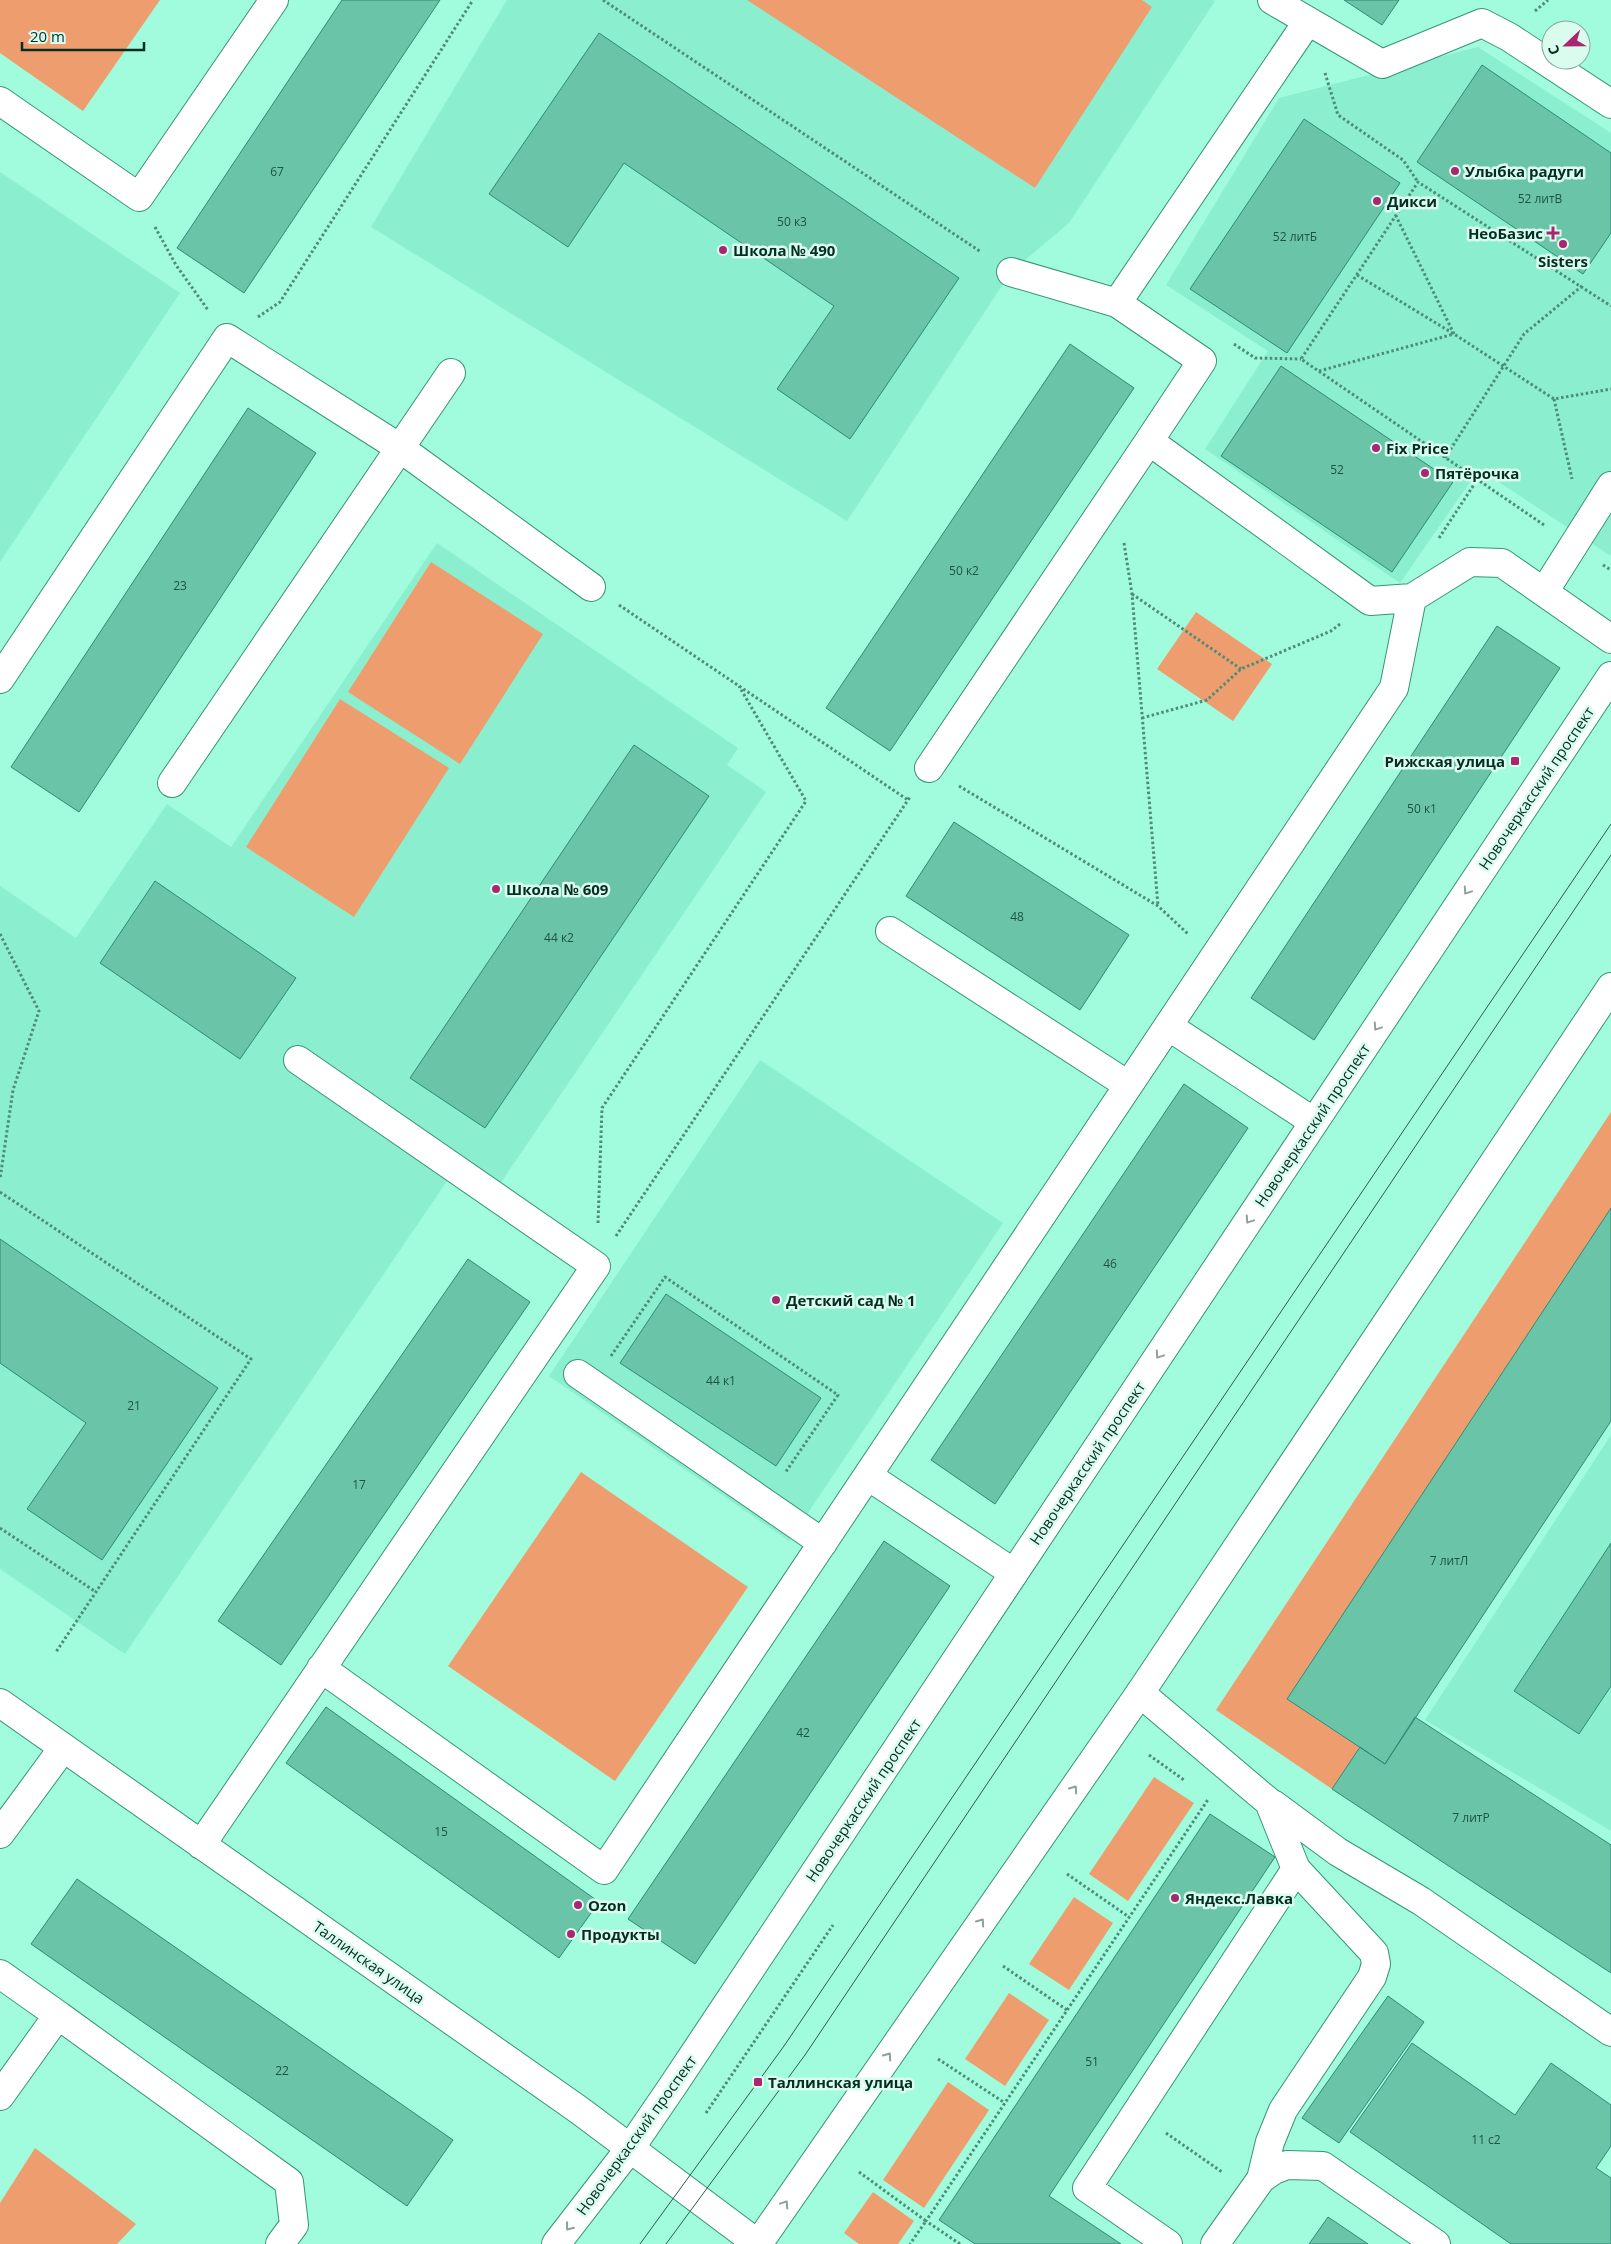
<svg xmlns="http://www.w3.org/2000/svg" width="1611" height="2244" font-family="'Open Sans',sans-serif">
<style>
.built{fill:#8befcf}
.green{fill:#ee9e6e}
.building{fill:#6ac4a8;stroke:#2d8b72}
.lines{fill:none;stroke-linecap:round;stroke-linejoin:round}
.minor-casing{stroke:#37947a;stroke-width:30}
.major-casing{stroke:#37947a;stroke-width:30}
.path{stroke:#4d8c79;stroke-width:3;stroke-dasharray:2.5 2.5;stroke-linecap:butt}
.minor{stroke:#fff;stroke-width:28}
.major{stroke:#fff;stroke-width:28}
.tram{stroke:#2a5e50;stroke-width:1}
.oneway{stroke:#8ea09c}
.poi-dot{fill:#aa2670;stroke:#dafcef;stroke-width:2}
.labels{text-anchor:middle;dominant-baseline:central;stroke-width:5;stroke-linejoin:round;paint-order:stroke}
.number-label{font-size:12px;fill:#1e5344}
.poi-label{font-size:15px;font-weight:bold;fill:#052d23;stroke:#dafcef;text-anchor:start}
.street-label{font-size:15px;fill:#052d23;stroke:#dafcef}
</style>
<rect width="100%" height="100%" fill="#a1fbdd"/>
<path class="built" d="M507 0H1213L1215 1 1069 223 1011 272 847 521 371 227Z
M1478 47 1611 133V556L1479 469 1400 583 1205 449 1268 351 1166 285 1279 98Z
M0 172 180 293 0 562Z
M437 543 738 748 727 765 766 792 485 1206 447 1181 125 1654 0 1569V886L76 938 167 804 231 847Z
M760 1060 1003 1223 789 1541 549 1376Z
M1611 1435V1831L1425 1720Z"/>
<path class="green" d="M0 0H160L83 111 0 53Z
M747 0H1142L1152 7 1035 188Z
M431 562 543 634 460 764 348 692Z
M1196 612 1272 664 1233 721 1157 669Z
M340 699 449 768 354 917 246 847Z
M1611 1112V1208L1287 1699 1360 1747 1332 1789 1216 1710Z
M581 1472 748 1587 615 1781 448 1666Z
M1154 1777 1194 1803 1128 1901 1089 1874Z
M1074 1897 1113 1923 1069 1990 1029 1964Z
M1009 1993 1049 2020 1005 2086 965 2059Z
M948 2082 989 2110 924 2208 883 2180Z
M35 2148 136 2224 117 2244H0V2203Z
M873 2192 914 2221 898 2244H859L844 2233Z"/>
<path class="building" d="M342 0H440L244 293 177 248Z
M1344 0H1399L1382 25Z
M599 33 959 278 850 439 777 389 834 306 624 163 568 247 489 194Z
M1482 65 1611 153V233L1583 274 1417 162Z
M1304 119 1400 183 1287 353 1190 289Z
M1070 344 1134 388 890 751 826 708Z
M1281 366 1453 482 1392 572 1221 456Z
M248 408 316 453 79 812 11 767Z
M1497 626 1560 668 1314 1040 1251 998Z
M634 745 709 796 485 1128 410 1078Z
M954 822 1129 935 1080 1010 906 896Z
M155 881 296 978 240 1059 100 963Z
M1184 1084 1248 1128 995 1504 931 1460Z
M1611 1208V1421L1385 1764 1287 1699Z
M0 1239 218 1388 102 1560 27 1509 86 1423 0 1363Z
M468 1259 530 1302 281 1665 218 1621Z
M666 1294 821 1398 776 1466 620 1363Z
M884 1541 950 1586 695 1964 628 1919Z
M1611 1543V1686L1579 1734 1514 1691Z
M326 1707 599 1902 559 1958 286 1763Z
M1415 1717 1611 1845V1973L1332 1789 1360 1747 1385 1764Z
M1210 1814 1275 1857 1049 2196 1121 2244H975L939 2220Z
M77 1879 453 2140 407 2206 31 1944Z
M1388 1996 1424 2022 1339 2143 1302 2118Z
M1412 2043 1515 2115 1551 2063 1611 2105V2146L1596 2168 1611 2178V2244H1511L1350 2132Z
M1328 2217 1368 2244H1309Z"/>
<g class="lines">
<defs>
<path id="minor" d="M1272 0 1382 64 1482 23 1509 37 1611 104
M1308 21 1117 303 1202 361 1149 441 1370 601 1412 598 1470 562 1502 563 1611 639
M0 101 139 197 274 0
M1011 272 1117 303
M1544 592 1611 486
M0 679 227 338 400 448 591 587
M929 768 1149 441
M172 783 451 373
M890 931 1128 1085
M1168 1026 1314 1122
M578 1374 823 1543
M868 1476 1014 1573
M321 1668 604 1870 1394 688 1412 598
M1140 1693 1269 1802 1296 1869 1087 2188 1168 2244
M0 1703 579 2110 758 2244
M1273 1804 1338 1852 1421 1901 1611 2032
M0 1834 63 1748
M201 1845 596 1266 298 1060
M0 1974 58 2015 0 2096
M58 2015 289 2182 294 2225 280 2244
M1261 2179 1274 2170 1287 2165 1323 2166 1436 2244
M1215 2244 1261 2179 1270 2142 1283 2110 1372 1977 1376 1964 1374 1953 1296 1869"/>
<path id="major" d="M556 2244 631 2147 672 2087 1611 676
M758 2244 1140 1693 1611 987"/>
</defs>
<use href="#minor" class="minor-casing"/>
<use href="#major" class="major-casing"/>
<path class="path" d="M603 0 981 252
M1535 11 1548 0
M1325 73 1338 115 1403 160 1418 182
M155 227 176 265 208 310
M1357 275 1454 334 1554 399 1611 389
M258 317 280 302 473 0
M1234 344 1255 358 1301 359
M1319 371 1454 334 1396 216
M1554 399 1572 479
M1445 458 1524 334 1582 286
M1544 525 1301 359 1418 182 1611 306
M1439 538 1477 480
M1124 543 1132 594 1158 906
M1603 565 1611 570
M1132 594 1241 669
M619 605 908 800
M1142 718 1207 700 1241 669 1331 631 1340 624
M959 786 1158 906 1188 934
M0 934 39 1011 13 1090 0 1179
M0 1192 251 1359 56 1652
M598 1223 602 1108 806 801 739 686
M616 1236 910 797
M611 1356 665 1277 838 1395 785 1473
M0 1528 96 1592
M1149 1755 1184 1780
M1067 1874 1129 1917
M1003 1966 1067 2010
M938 2059 1005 2103
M706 2113 833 1925
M1166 2133 1222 2172
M859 2172 926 2221 910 2244
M960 2244 926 2221 1209 1798"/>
<use href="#minor" class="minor"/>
<use href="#major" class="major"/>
<path class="tram" d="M640 2244 784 2046 1611 824
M666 2244 805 2055 1611 855"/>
</g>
<defs><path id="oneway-chevron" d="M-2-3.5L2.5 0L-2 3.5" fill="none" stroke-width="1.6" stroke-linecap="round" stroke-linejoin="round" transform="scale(1.25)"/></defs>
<g class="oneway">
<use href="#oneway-chevron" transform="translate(1467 891) rotate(124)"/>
<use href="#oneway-chevron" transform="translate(1377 1027) rotate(124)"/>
<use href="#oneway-chevron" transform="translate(1249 1220) rotate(124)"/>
<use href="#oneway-chevron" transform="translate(1159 1355) rotate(124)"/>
<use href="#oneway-chevron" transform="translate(1074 1789) rotate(-55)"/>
<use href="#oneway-chevron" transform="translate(981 1922) rotate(-55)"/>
<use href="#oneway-chevron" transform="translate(888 2056) rotate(-55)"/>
<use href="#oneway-chevron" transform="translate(785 2204) rotate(-56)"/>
<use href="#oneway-chevron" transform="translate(569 2227) rotate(128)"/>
</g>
<g class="poi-dot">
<circle cx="1455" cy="171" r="5"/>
<circle cx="1377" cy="201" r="5"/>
<path d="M1550.5 225.5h5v5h5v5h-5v5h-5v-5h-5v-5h5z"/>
<circle cx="1563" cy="244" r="5"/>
<circle cx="723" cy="250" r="5"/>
<circle cx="1376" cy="448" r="5"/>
<circle cx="1425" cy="473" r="5"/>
<rect x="1510" y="756" width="10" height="10" rx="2.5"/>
<circle cx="496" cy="889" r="5"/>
<circle cx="776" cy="1300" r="5"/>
<circle cx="1175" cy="1898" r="5"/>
<circle cx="578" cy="1905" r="5"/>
<circle cx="571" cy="1934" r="5"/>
<rect x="753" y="2077" width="10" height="10" rx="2.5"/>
</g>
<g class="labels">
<g class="number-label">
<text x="277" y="171">67</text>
<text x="1540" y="198">52 литВ</text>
<text x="792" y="221">50 к3</text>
<text x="1295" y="236">52 литБ</text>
<text x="1337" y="469">52</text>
<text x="964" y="570">50 к2</text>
<text x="180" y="585">23</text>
<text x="1422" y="808">50 к1</text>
<text x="1017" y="916">48</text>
<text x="559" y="937">44 к2</text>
<text x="1110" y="1263">46</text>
<text x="721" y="1380">44 к1</text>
<text x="134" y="1405">21</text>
<text x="359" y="1484">17</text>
<text x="1449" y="1560">7 литЛ</text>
<text x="803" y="1732">42</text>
<text x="1471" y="1817">7 литР</text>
<text x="441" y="1831">15</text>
<text x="1092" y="2061">51</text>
<text x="282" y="2070">22</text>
<text x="1486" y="2139">11 с2</text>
</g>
<g class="poi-label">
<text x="1465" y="171">Улыбка радуги</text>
<text x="1387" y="201">Дикси</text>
<text x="1543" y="233" text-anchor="end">НеоБазис</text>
<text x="733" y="250">Школа № 490</text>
<text x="1563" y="261" text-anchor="middle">Sisters</text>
<text x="1386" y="448">Fix Price</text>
<text x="1435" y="473">Пятёрочка</text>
<text x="1505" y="761" text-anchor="end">Рижская улица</text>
<text x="506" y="889">Школа № 609</text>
<text x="786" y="1300">Детский сад № 1</text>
<text x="1185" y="1898">Яндекс.Лавка</text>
<text x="588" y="1905">Ozon</text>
<text x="581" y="1934">Продукты</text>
<text x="768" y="2082">Таллинская улица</text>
</g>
<g class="street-label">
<text transform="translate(1536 788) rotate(-56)">Новочеркасский проспект</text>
<text transform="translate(1312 1125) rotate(-56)">Новочеркасский проспект</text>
<text transform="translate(1087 1463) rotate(-56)">Новочеркасский проспект</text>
<text transform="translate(863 1800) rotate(-56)">Новочеркасский проспект</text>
<text transform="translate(369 1962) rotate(35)">Таллинская улица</text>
<text transform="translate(636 2135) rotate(-54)">Новочеркасский проспект</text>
</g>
</g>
<g transform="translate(1566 45) rotate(248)"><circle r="24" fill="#dafcef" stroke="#85a99d"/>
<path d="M0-4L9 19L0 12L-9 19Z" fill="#aa2670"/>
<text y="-8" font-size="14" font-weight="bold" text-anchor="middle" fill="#052d23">С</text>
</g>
<path d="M22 42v8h122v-8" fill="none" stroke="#052d23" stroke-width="2.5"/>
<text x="30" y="42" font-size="15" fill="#052d23" stroke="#dafcef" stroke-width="4" paint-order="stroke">20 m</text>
</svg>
